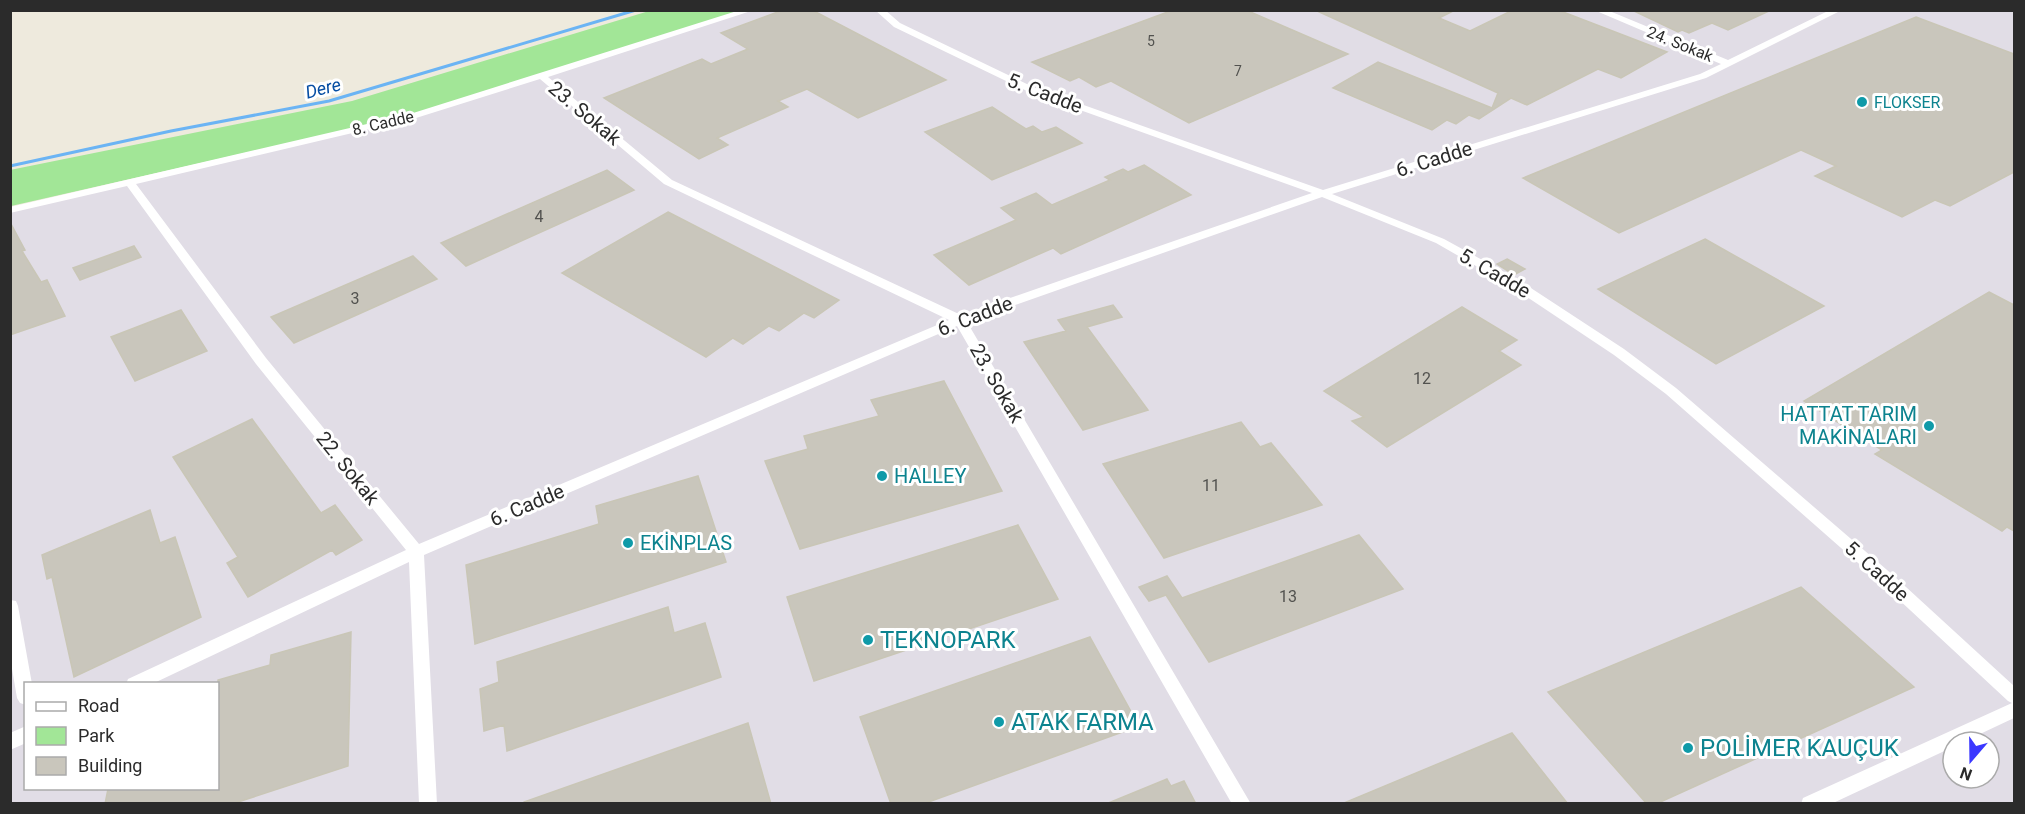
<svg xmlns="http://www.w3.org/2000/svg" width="2025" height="814" font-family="Roboto,sans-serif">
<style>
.industrial{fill:#e1dde6;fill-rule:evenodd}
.green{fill:#a2e697}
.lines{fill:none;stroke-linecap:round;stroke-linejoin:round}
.stream{stroke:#6bb4f4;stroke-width:3}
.building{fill:#c9c6bc;stroke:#c9c6b6;stroke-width:1.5}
.minor{fill:#fff;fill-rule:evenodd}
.culture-dot{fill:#0f9aa8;stroke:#fff;stroke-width:2}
.labels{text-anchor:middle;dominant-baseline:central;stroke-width:6;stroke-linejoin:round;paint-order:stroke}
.far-number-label{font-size:14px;fill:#52524f}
.far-street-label{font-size:16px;fill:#2b2b2b;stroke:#fff}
.far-culture-label{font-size:16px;fill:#0d838f;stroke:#fff;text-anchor:start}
.number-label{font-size:16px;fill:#52524f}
.far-water-label{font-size:18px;font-style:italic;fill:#074ea3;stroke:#fff}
.street-label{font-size:20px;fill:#2b2b2b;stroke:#fff}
.culture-label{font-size:20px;fill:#0d838f;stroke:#fff;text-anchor:start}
.near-culture-label{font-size:24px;fill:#0d838f;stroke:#fff;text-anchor:start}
</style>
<rect width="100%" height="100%" fill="#eeeadd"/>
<path class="industrial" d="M741 11H2014V803L11 804V208L415 116ZM26 684H218V788H26ZM1953 742H1989V778H1953Z"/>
<path class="green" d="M649 11H740L413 115 11 206 10 170 352 101Z"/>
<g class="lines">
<path class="stream" d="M10 166 171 131 329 101 636 10"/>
</g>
<path class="building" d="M783 10H812L946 80 858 118 807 89 778 101 788 107 717 138 728 145 699 159 604 98 702 59 711 64 748 49 721 33Z
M1173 10H1246L1348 54 1189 123 1111 81 1096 87 1079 77 1070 81 1032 62Z
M1315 10H1455L1439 18 1470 31 1513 10H1558L1667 52 1621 78 1598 69 1527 105 1511 98 1479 119 1469 115 1456 124 1447 120 1432 130 1333 88 1378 62 1492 108 1498 93Z
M1632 10H1771L1728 30 1712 23 1689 33 1682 30 1678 32Z
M1916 17 2014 54V172L1950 206 1935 200 1902 217 1815 176 1836 166 1801 150 1619 233 1523 178Z
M992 107 1026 129 1033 126 1042 132 1056 127 1082 143 992 180 925 132Z
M1144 165 1191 195 1061 254 1053 248 969 285 934 255 1016 220 1001 208 1036 193 1052 205 1110 180 1105 177 1123 169 1128 172Z
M607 170 634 190 466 266 441 243Z
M668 212 839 300 814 318 804 313 779 331 769 326 743 344 733 338 706 357 562 273Z
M10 222 25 250 22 251 41 282 47 280 65 316 10 335Z
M1705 239 1824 306 1716 364 1598 289Z
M134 246 141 257 80 280 73 268Z
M413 256 437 279 294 343 271 317Z
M1507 259 1525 269 1514 275 1497 264Z
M1989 292 2014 305V531L2007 527 2002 531 1875 454 1882 450 1804 401Z
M1113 305 1122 317 1087 327 1148 410 1083 430 1024 342 1066 331 1058 320Z
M1462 307 1517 340 1499 351 1521 365 1387 447 1352 421 1364 417 1324 391Z
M181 310 207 351 135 381 111 337Z
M944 381 1002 491 800 549 765 461 808 449 804 436 879 416 871 400Z
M252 419 321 513 335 505 362 540 336 555 332 550 248 597 227 563 238 557 173 457Z
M1241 422 1260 447 1271 443 1322 505 1164 558 1103 464Z
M698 476 726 562 475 644 466 565 599 524 596 506Z
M150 510 160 543 175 537 201 617 74 677 52 577 47 579 42 555Z
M1018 525 1058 599 814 681 787 597Z
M1359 535 1403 589 1209 662 1166 595 1149 601 1139 587 1167 576 1182 598Z
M1801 587 1914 687 1656 804H1647L1548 692Z
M668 607 674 633 705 623 721 677 507 751 504 725 484 731 480 689 499 682 497 662Z
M351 632 348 766 232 804H105L108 789H218V680L270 665 271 655Z
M1090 637 1139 726 923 804H891L860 717Z
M748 723 771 804H524V802Z
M1512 733 1568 804H1344V803Z
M1167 779 1171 786 1184 781 1196 804H1106Z"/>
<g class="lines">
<path class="minor" d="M740 10H754L548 77 672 180 961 315 1312 193 1027 91 894 27 875 10H885L900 23 1033 87 1323 190 1700 74 1721 64 1594 10H1607L1728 60 1830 10H1842L1706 78 1332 194 1444 239 1517 279 1624 349 1676 388 1894 576 2014 686V718L1963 742H1953V747L1831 804H1801L1803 798 2012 703 2008 701 1882 584 1666 394 1614 355 1509 285 1436 243 1322 197 967 322 1251 804H1232L957 326 424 555 437 804H419L409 562 152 684H126L128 679 406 550 256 364 127 186 10 213V207L410 114ZM540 79 664 184 949 320 419 544 266 358 136 184 416 118Z
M10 600 16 601 18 606 32 684H26V705L20 703 17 698 10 657Z
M26 726V743L10 750V733Z"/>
</g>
<g class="culture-dot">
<circle cx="1862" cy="102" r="6"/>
<circle cx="1929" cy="426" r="6"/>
<circle cx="882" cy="476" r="6"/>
<circle cx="628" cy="543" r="6"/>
<circle cx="868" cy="640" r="6"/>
<circle cx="999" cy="722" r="6"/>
<circle cx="1688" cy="748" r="6"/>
</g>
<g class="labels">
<g class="far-number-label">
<text x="1151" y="41">5</text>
<text x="1238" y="71">7</text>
</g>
<g class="far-street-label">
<text transform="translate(1680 44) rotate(22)">24. Sokak</text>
<text transform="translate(383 123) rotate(-13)">8. Cadde</text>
</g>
<g class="far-culture-label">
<text x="1874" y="102">FLOKSER</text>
</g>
<g class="number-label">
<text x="539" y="216">4</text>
<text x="355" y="298">3</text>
<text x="1422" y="378">12</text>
<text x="1211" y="485">11</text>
<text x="1288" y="596">13</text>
</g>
<g class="far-water-label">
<text transform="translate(323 88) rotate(-14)">Dere</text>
</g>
<g class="street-label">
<text transform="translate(1045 93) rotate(21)">5. Cadde</text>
<text transform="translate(585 113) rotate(40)">23. Sokak</text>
<text transform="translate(1434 159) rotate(-17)">6. Cadde</text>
<text transform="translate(1495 273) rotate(30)">5. Cadde</text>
<text transform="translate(975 316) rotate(-21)">6. Cadde</text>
<text transform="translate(997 383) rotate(60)">23. Sokak</text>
<text transform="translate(348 468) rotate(51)">22. Sokak</text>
<text transform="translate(527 505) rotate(-23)">6. Cadde</text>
<text transform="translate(1877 571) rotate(42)">5. Cadde</text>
</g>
<g class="culture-label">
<text x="1917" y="414" text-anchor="end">HATTAT TARIM<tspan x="1917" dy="23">MAKİNALARI</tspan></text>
<text x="894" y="476">HALLEY</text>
<text x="640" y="543">EKİNPLAS</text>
</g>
<g class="near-culture-label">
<text x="880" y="640">TEKNOPARK</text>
<text x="1011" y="722">ATAK FARMA</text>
<text x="1700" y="748">POLİMER KAUÇUK</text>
</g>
</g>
<rect width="2025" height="814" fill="none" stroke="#2b2b2b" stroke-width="24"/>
<rect x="24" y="682" width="195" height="108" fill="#ffffff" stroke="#aaaaaa" stroke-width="1.5"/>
<rect x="36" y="702" width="30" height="9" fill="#ffffff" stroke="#aaaaaa" stroke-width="1.5"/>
<text x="78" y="712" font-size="18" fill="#2b2b2b">Road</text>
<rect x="36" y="727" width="30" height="18" fill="#a2e697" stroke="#aaaaaa" stroke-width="1.5"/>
<text x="78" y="742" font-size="18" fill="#2b2b2b">Park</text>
<rect x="36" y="757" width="30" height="18" fill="#c9c6bc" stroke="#aaaaaa" stroke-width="1.5"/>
<text x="78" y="772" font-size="18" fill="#2b2b2b">Building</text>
<g transform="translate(1971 760) rotate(200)"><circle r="28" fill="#ffffff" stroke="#aaaaaa" stroke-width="1.5"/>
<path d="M0-4.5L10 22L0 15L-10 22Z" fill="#3b38ff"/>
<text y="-9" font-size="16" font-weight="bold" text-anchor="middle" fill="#2b2b2b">N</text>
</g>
</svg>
